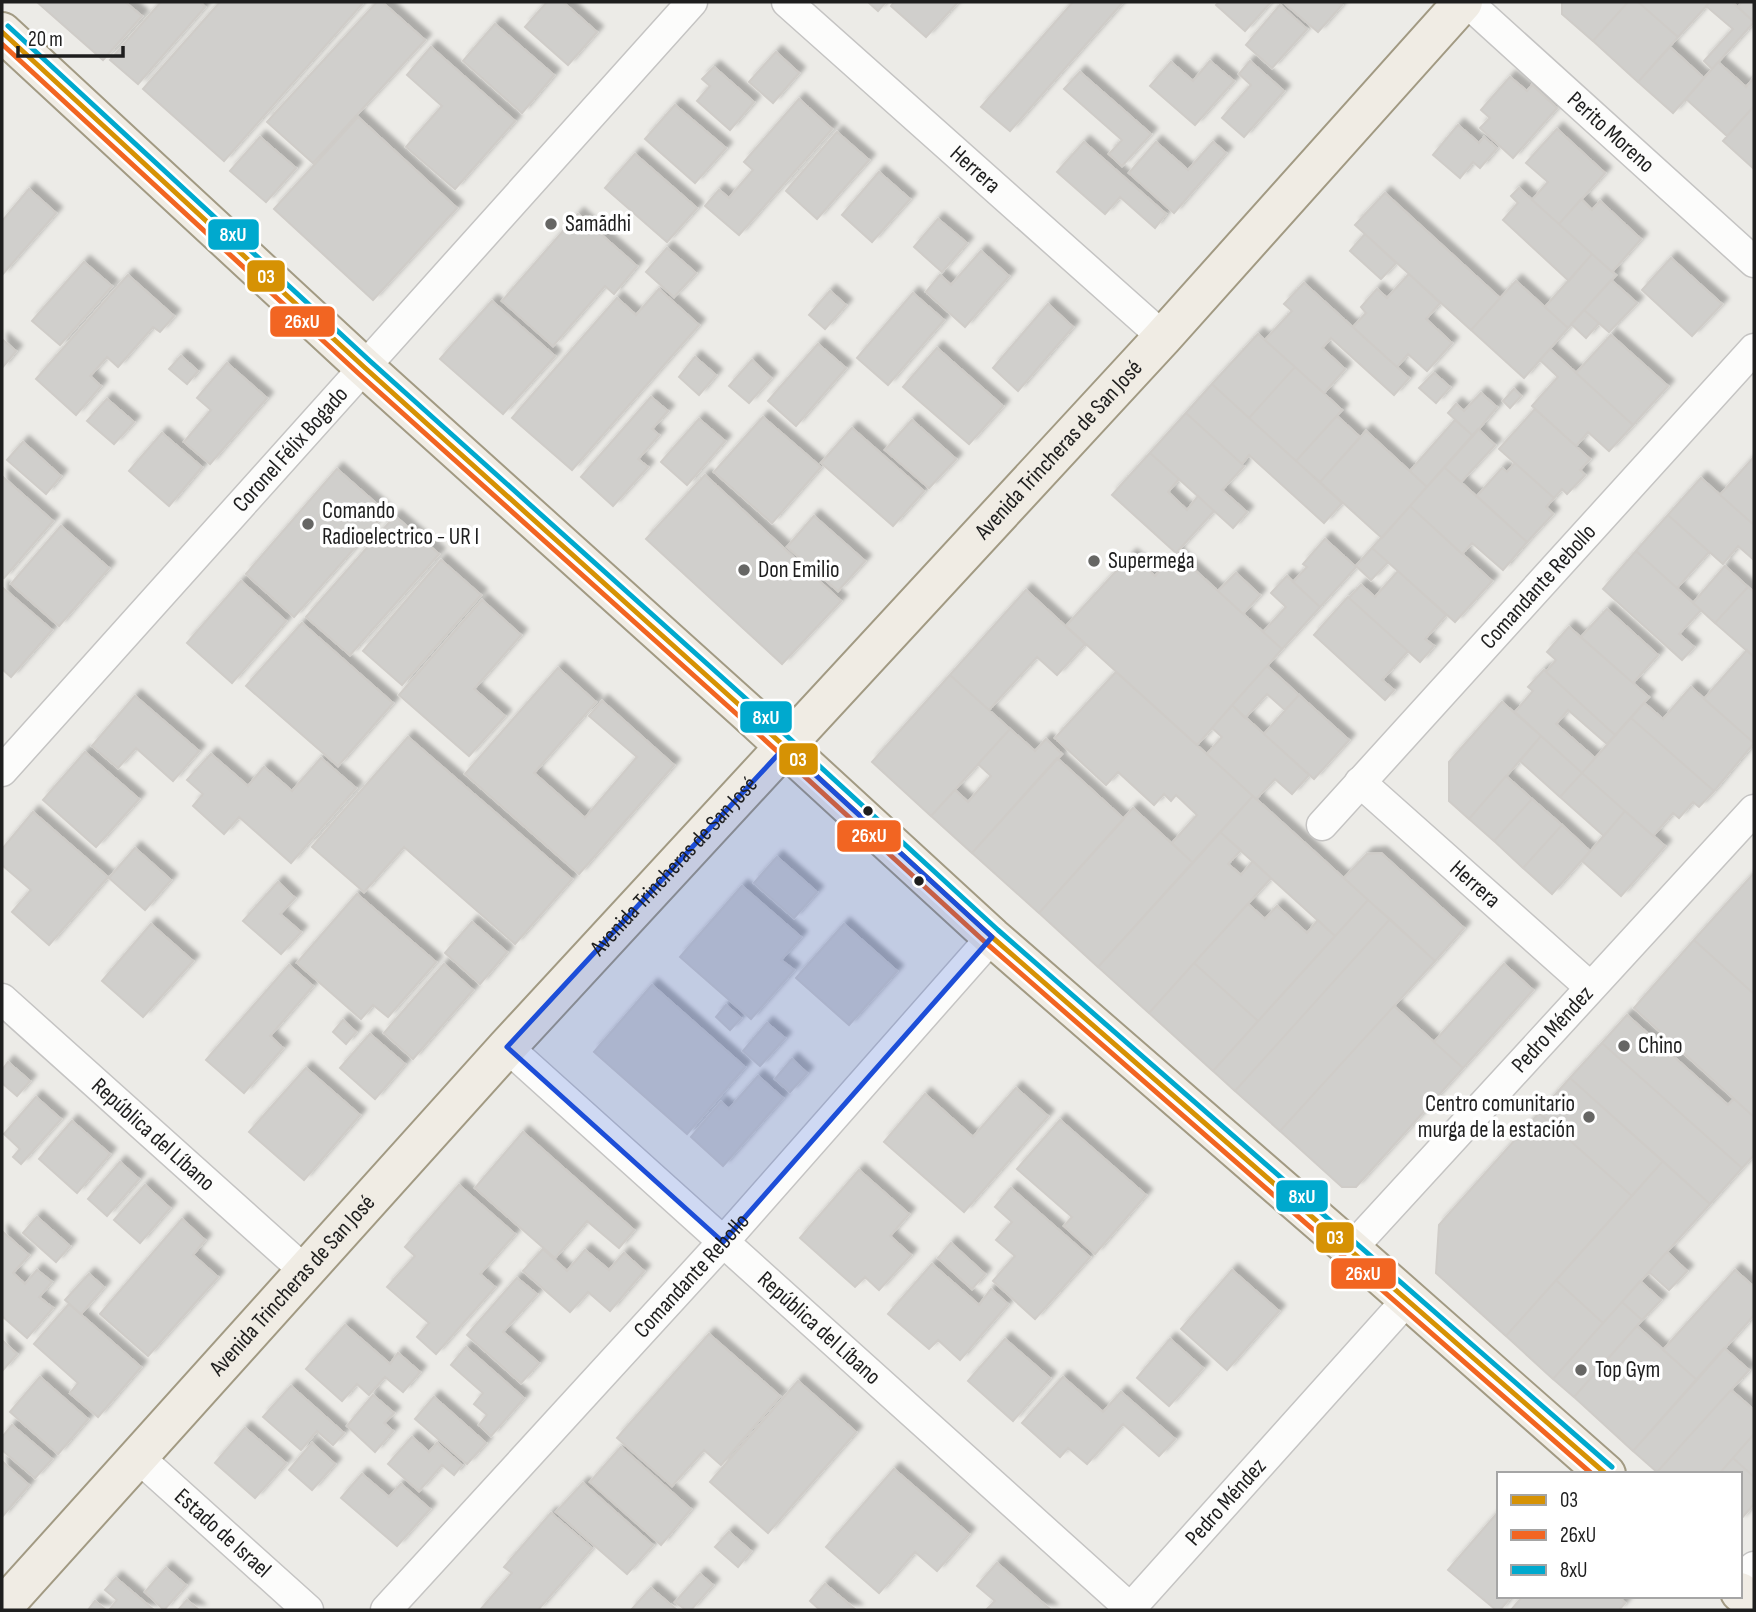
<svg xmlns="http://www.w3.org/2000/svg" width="1756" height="1612" font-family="'Sofia Sans Condensed',sans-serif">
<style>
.building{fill:#d0cfcc;stroke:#cfccc8;stroke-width:2;filter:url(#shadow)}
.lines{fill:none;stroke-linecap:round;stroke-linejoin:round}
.street-casing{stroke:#c5c4c3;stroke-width:33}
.primary-casing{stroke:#a29a83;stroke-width:42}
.street{stroke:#fcfcfb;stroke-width:30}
.primary{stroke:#f0ece4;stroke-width:38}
.bus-1-casing{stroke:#fff;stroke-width:10}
.bus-2-casing{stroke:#fff;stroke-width:10}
.bus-3-casing{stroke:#fff;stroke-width:10}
.bus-1{stroke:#d69204;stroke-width:5}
.bus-2{stroke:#f26522;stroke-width:5}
.bus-3{stroke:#00a9ce;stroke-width:5}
.marked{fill:#1d4ed8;fill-opacity:0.2;stroke:#1d4ed8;stroke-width:5;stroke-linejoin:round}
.poi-dot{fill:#666664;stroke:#fff;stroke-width:2.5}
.bus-dot{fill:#1e1e1e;stroke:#fff;stroke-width:2.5}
.labels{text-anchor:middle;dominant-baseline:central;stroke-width:7;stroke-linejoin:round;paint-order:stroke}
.street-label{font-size:23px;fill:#1e1e1e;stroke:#fff}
.poi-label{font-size:23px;fill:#1e1e1e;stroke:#fff;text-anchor:start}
.line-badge{stroke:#fff;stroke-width:2.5}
.badge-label{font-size:19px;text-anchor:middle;font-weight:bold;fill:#fff}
</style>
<defs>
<filter id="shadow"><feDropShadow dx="6" dy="-6" stdDeviation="2" flood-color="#0004"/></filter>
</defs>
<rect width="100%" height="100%" fill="#ecebe7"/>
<path class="building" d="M37 2H125L142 16 103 60Z
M161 2H200L205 7 138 84 110 60Z
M220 2H359L362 4 224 161 143 89Z
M377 2H382L425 40 313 163 267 122Z
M547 2H563L597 32 568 65 525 27Z
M868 2H886L878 11Z
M894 2H958L926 37 891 6Z
M1073 2H1123L1010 131 981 107Z
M1219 2H1271L1245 31 1216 5Z
M1283 2H1338L1342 5 1318 32Z
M1562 2H1628L1593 41 1562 14Z
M1628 2H1638L1678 37 1638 82 1593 41Z
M1638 2H1710L1678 37Z
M1710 2H1732L1754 22 1712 69 1704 61 1733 29 1706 6Z
M1742 2H1754V22L1738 7Z
M1280 5 1307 29 1272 68 1246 45Z
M495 24 554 75 522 113 463 61Z
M431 47 515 121 455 189 406 147 442 106 407 75Z
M1670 47 1704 78 1673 113 1638 82Z
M776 52 799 73 773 103 749 82Z
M1210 61 1234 81 1195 125 1150 86 1171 62 1193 81Z
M1250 61 1284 91 1244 137 1222 118 1251 85 1239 74Z
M1718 62 1746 87 1754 78V106L1727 136 1686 99Z
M714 67 754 102 730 130 697 101 710 86 702 79Z
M1080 72 1151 134 1122 166 1109 154 1122 140 1064 89Z
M1510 77 1527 91 1532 85 1557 108 1513 158 1480 128 1490 118 1481 110Z
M799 99 832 129 739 235 705 206 719 190 729 198 753 170 744 162Z
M675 105 726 148 695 183 645 139Z
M1754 106V169L1723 141Z
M358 117 457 208 373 300 274 209Z
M1458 125 1479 143 1484 137 1497 148 1480 168 1473 162 1460 178 1433 155Z
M1557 129 1605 173 1559 224 1532 200 1548 182 1526 163Z
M837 132 869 160 817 219 786 191Z
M260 137 296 168 266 202 230 171Z
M1084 142 1166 214 1155 228 1120 197 1105 214 1057 172Z
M1156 142 1188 170 1213 142 1226 153 1174 213 1129 173Z
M635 154 697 208 667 242 605 188Z
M879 172 910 199 872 242 842 215Z
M1519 188 1592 254 1569 281 1503 220 1518 203 1511 196Z
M29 189 56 213 2 275V221Z
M1385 193 1500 298 1471 330 1355 225Z
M1581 199 1592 210 1600 201 1641 239 1612 272 1559 224Z
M578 214 637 266 614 294 605 286 553 346 502 301Z
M938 219 967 243 942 272 914 247Z
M1365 234 1396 263 1381 279 1350 251Z
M667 248 696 273 674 297 646 272Z
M981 251 1009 276 965 327 926 292 940 275 951 285Z
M1592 254 1616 275 1568 328 1545 307Z
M1671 258 1722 304 1692 336 1642 290Z
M84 262 112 286 60 345 32 321Z
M1409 274 1440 303 1426 319 1452 343 1427 371 1408 354 1397 367 1353 327 1366 313 1361 307 1377 289 1387 298Z
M128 275 174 316 160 332 153 327 118 367 107 357 90 376 101 386 76 415 36 379Z
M1611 280 1637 303 1609 332 1584 310Z
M1516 281 1568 328 1524 378 1471 330Z
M1304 283 1409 378 1394 395 1331 338 1322 348 1345 369 1324 393 1265 340 1292 311 1284 304Z
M659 289 699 325 572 470 512 418 617 298 636 315Z
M830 291 846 305 825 329 809 315Z
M913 293 944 320 888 385 857 358Z
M492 301 555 356 503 414 440 359Z
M1048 304 1073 327 1018 391 993 368Z
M1584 310 1599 323 1586 338 1571 324Z
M1258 334 1295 367 1249 418 1212 384Z
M1611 335 1668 386 1633 425 1576 373Z
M2 339 16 351 2 368Z
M818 344 846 368 796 426 768 401Z
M937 348 1003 406 969 444 903 387Z
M1550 349 1633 425 1609 451 1588 432 1576 446 1532 406 1558 377 1540 360Z
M181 356 198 371 187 384 169 369Z
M695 357 716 375 699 395 679 377Z
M752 360 771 378 749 403 729 386Z
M227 363 267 398 210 464 184 442 211 410 197 398Z
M1295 367 1342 410 1296 461 1249 418Z
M1434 373 1450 387 1436 403 1419 388Z
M1212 384 1342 503 1324 523 1249 455 1242 464 1186 413Z
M1514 389 1521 396 1510 408 1503 401Z
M1481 393 1497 407 1473 436 1448 413 1456 404 1464 411Z
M651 397 668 411 652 429 659 435 638 459 648 467 613 506 581 477Z
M107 399 134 422 114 444 87 421Z
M1535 409 1590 459 1580 470 1585 475 1567 494 1562 489 1554 498 1499 449Z
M1186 413 1244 466 1222 490 1247 512 1233 528 1150 453Z
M1337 416 1360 437 1320 482 1296 461Z
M763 417 821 467 772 523 714 472Z
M699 419 725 441 687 485 661 462Z
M912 420 956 459 929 488 885 450Z
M1455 420 1473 436 1427 487 1410 471Z
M852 428 924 491 893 526 821 463Z
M1478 429 1495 445 1461 482 1444 467Z
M1366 431 1427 487 1382 538 1320 482Z
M162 433 202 467 169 506 129 471Z
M23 442 61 476 46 494 7 460Z
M1150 453 1179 479 1168 492 1187 510 1198 496 1214 511 1176 553 1112 495Z
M1753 458H1754V525L1720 495Z
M1515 463 1554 498 1546 507 1553 514 1527 542 1477 496 1502 468 1507 472Z
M1444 467 1527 542 1503 570 1472 543 1462 554 1410 506Z
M337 469 386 512 294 617 246 574Z
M705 475 841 601 782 664 646 539Z
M2 476 53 521 4 578 2 576Z
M1701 478 1754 525V560L1738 546 1723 564 1668 515Z
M1410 506 1492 581 1455 622 1372 548Z
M1668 515 1709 552 1677 588 1636 551Z
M395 516 439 554 350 655 306 617Z
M814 516 865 561 838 591 787 547Z
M61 526 109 568 59 626 11 584Z
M1325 539 1356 567 1320 607 1293 582 1307 567 1303 564Z
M1372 548 1388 562 1371 580 1356 566Z
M1636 551 1701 610 1679 634 1694 647 1682 660 1603 589Z
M1176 553 1282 649 1197 745 1066 626 1131 555 1155 576Z
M441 560 481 595 402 685 363 651Z
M1725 566 1748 587 1715 623 1693 603Z
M1398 571 1446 615 1425 639 1434 646 1420 662 1349 598 1361 585 1375 597Z
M1236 573 1260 595 1243 614 1218 591Z
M1287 576 1320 607 1282 649 1263 632 1286 607 1271 593Z
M241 581 286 621 232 683 187 643Z
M2 587 52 630 11 677 2 669Z
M1748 587 1754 592V657L1715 623Z
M1026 590 1085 644 1057 675 1037 657 989 710 950 675Z
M1348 597 1408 651 1382 680 1394 690 1385 700 1314 635Z
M482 600 521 635 474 689 505 716 469 756 399 695Z
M1607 609 1658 655 1633 683 1581 637Z
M302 623 393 703 338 766 246 686Z
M1569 627 1649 697 1615 735 1546 672 1556 660 1547 652Z
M1747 650 1754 657V743L1704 699Z
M1267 666 1299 695 1285 710 1267 694 1245 718 1232 705Z
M558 668 596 702 534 773 585 818 637 757 589 716 602 701 674 765 579 874 465 774Z
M1544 670 1615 735 1607 744 1568 710 1556 724 1595 758 1582 773 1515 712 1533 691 1528 687Z
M1116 672 1253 796 1193 863 1172 843 1197 815 1176 795 1171 801 1164 794 1154 805 1118 772 1106 785 1055 738Z
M950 675 1010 729 931 816 872 762Z
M1691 687 1754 743 1714 791 1631 718 1644 703 1663 719Z
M1299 695 1349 740 1314 779 1264 734Z
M135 696 199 751 173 781 136 748 118 768 92 746Z
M1502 702 1541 736 1469 819 1449 801V762Z
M1232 705 1309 775 1292 794 1275 779 1256 799 1207 754 1222 737 1212 728Z
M1631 718 1714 791 1699 807 1693 802 1679 818 1673 813 1653 836 1582 773Z
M1010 729 1035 751 1046 739 1062 754 972 853 931 816 955 790 968 802 991 776 978 764Z
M1541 736 1582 773 1560 797 1520 761Z
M408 737 572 879 515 944 404 847 364 892 312 847Z
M85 752 139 799 96 847 43 800Z
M211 754 248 786 264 767 292 791 321 758 356 788 291 863 239 817 224 834 193 806 203 794 187 780Z
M1057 758 1124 819 1039 913 972 853Z
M1582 773 1625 811 1604 836 1560 797Z
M1506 776 1532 799 1494 841 1469 819Z
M1253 796 1368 900 1335 936 1220 832Z
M1532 799 1562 825 1523 868 1494 841Z
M1133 808 1193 863 1098 967 1039 913Z
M1625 811 1665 846 1621 896 1582 861Z
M33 812 108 877 49 945 12 912 31 890 2 865V849Z
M1562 825 1590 851 1552 894 1523 868Z
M1220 832 1241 850 1228 864 1241 875 1253 861 1271 878 1149 1013 1098 967Z
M135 848 171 880 145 910 109 878Z
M1381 853 1464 928 1435 961 1344 878 1367 854Z
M777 857 817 892 794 918 754 883Z
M1754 873V994L1694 940Z
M278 882 295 898 280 914 301 932 281 954 243 921Z
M742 886 801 937 781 960 794 970 751 1019 680 957Z
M357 894 436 962 388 1017 373 1005 361 1019 297 963Z
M1368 900 1390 919 1235 1091 1213 1071Z
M1248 904 1265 919 1277 906 1307 933 1318 920 1335 936 1258 1021 1194 963Z
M1390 919 1435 961 1280 1131 1235 1091Z
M472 922 507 952 480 984 445 953Z
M151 924 193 961 143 1017 102 981Z
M844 924 897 971 849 1025 796 978Z
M1694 940 1754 994V1117L1634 1008Z
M1194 963 1258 1021 1213 1071 1149 1013Z
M444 964 473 990 413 1059 384 1033Z
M1504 964 1533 990 1463 1068 1434 1042Z
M289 965 313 986 270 1036 283 1048 244 1093 206 1060Z
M652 985 745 1067 687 1134 594 1052Z
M726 1005 741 1018 730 1030 716 1017Z
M1394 1006 1463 1068 1356 1187H1342L1280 1131Z
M1627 1015 1728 1105 1734 1099 1754 1117V1155L1742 1168 1602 1043Z
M343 1020 356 1032 346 1044 333 1032Z
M767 1023 785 1038 760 1066 743 1051Z
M370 1034 405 1064 375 1099 340 1068Z
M1602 1043 1742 1168 1710 1204 1570 1078Z
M792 1059 807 1073 790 1092 775 1079Z
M8 1062 30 1081 17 1096 2 1083V1070Z
M306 1068 360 1115 304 1180 249 1132Z
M758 1076 783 1098 723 1166 691 1137 721 1102 729 1109Z
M1570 1078 1663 1161 1632 1196 1539 1113Z
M1016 1088 1048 1116 964 1212 884 1142 925 1094 973 1137Z
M36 1097 61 1119 21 1164 13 1157 20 1149 4 1134Z
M1539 1113 1632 1196 1506 1336 1436 1273 1439 1225Z
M1060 1120 1146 1195 1095 1254 1064 1226 1072 1217 1017 1169Z
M72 1121 110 1154 77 1193 39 1159Z
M523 1132 634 1230 619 1248 587 1221 555 1258 475 1188Z
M1663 1161 1710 1204 1603 1323 1556 1280Z
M120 1162 139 1179 107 1216 88 1199Z
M859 1170 909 1214 890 1236 911 1255 879 1290 865 1277 855 1287 800 1238Z
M145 1185 170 1208 140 1243 114 1220Z
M459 1185 515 1234 480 1274 495 1287 436 1354 417 1337 429 1323 387 1287 415 1256 405 1247Z
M1011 1188 1090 1257 1035 1319 993 1281 1015 1256 996 1240 1012 1222 995 1207Z
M37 1217 70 1246 56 1262 23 1233Z
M182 1219 205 1240 193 1255 218 1277 148 1356 100 1314Z
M2 1231 29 1255 13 1273 25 1284 37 1270 52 1282 39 1297 53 1308 27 1338 2 1316Z
M951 1243 985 1274 972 1289 938 1258Z
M543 1249 567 1271 585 1250 609 1270 624 1253 644 1271 610 1311 588 1292 570 1312 523 1271Z
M1667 1252 1687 1271 1669 1290 1649 1272Z
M932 1264 979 1305 991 1289 1008 1304 960 1360 938 1340 929 1349 888 1314Z
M1232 1270 1279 1311 1227 1370 1181 1329Z
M1735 1270 1754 1287V1315L1697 1380 1663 1350Z
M89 1274 104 1287 81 1314 65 1300Z
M517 1278 537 1294 503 1332 539 1363 521 1383 467 1335Z
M1556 1280 1603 1323 1553 1379 1506 1336Z
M1640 1281 1661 1300 1642 1320 1622 1302Z
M1622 1302 1642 1320 1574 1397 1553 1379Z
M69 1304 141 1367 98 1417 70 1393 78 1383 34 1344Z
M345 1325 390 1364 398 1353 420 1372 403 1392 385 1377 369 1395 357 1384 342 1401 306 1369Z
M1637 1326 1697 1380 1633 1451 1574 1397Z
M709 1334 780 1396 721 1465 704 1450 672 1486 617 1438Z
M1005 1339 1050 1378 1013 1421 968 1381Z
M1170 1339 1203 1368 1169 1406 1137 1378Z
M2 1340 17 1354 3 1370 2 1369Z
M466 1347 524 1398 491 1436 479 1425 487 1415 474 1404 483 1393 451 1365Z
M1724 1348 1749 1370 1657 1472 1633 1451Z
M40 1377 88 1419 58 1454 10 1412Z
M1063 1377 1103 1412 1121 1392 1175 1439 1159 1456 1123 1424 1087 1464 1068 1448 1060 1457 1022 1423Z
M798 1381 856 1432 768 1533 710 1482Z
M291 1386 344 1433 333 1445 317 1431 301 1450 263 1417Z
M1731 1390 1754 1410V1434L1719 1474H1659L1657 1472Z
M373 1395 394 1413 384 1423 393 1431 375 1452 347 1426Z
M434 1397 486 1443 467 1464 415 1419Z
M12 1425 52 1459 35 1478 2 1450V1437Z
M245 1428 286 1463 255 1498 215 1463Z
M1754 1434V1477L1733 1458Z
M412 1437 429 1452 437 1443 462 1465 454 1475 442 1465 419 1491 388 1464Z
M312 1443 335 1464 312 1490 289 1470Z
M621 1447 691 1509 661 1545 590 1482Z
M1733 1458 1754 1477V1504L1740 1520V1474H1719Z
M2 1461 29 1485 2 1517Z
M894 1469 969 1534 937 1571 915 1552 879 1593 826 1547Z
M362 1474 389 1497 401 1484 430 1509 397 1546 341 1498Z
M583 1483 653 1545 627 1574 556 1512Z
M1499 1511V1596H1512L1500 1610H1496L1448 1570Z
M551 1513 592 1548 538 1610H480L512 1573 504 1567Z
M729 1532 751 1551 738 1567 715 1547Z
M997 1563 1051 1610H986L995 1601 977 1586Z
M166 1568 186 1585 164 1610 145 1592Z
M700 1574 713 1585 691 1610H686L675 1602Z
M116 1578 154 1610H109L117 1600 105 1590Z
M825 1584 856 1610H820L810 1601Z
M651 1588 677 1610H631Z
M1523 1596H1618L1625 1603 1619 1610H1511Z
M187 1600 199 1610H178Z
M95 1601 106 1610H88Z"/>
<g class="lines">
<defs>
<g id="street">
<path id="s1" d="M787 2 1163 337"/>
<path id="s2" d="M1467 2 1754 262"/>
<path id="s3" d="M2 771 692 2"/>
<path id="s4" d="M1360 782 1590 987"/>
<path id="s5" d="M1322 825 1754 349"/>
<path id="s6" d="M2 999 305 1271"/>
<path id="s7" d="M507 1047 1132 1610"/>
<path id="s8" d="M1351 1249 1754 810"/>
<path id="s9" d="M138 1457 308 1610"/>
<path d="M1740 1583 1754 1567"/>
<path id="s10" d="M386 1610 723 1242 992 937"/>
<path id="s11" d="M1129 1610 1407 1300"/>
</g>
<g id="primary">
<path d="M2 32 364 367 747 712 992 937 1351 1249 1606 1474"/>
<path d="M1740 1592 1754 1604"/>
<path id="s12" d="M2 1608 507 1047 1163 337 1463 2"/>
</g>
</defs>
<use href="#street" class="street-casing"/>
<use href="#primary" class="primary-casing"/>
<use href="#street" class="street"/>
<use href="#primary" class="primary"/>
<defs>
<path id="bus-1" d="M2 32 364 367 747 712 992 937 1606 1474"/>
<path id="bus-2" d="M2 44 358 373 741 718 986 943 1592 1474"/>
<path id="bus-3" d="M8 26 370 361 753 705 998 930 1612 1467"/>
</defs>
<use href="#bus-1" class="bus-1-casing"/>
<use href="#bus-2" class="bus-2-casing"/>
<use href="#bus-3" class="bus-3-casing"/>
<use href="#bus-1" class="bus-1"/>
<use href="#bus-2" class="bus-2"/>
<use href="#bus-3" class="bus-3"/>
</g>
<path class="marked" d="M785 747 992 937 723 1242 507 1047Z"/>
<g class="poi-dot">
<circle cx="551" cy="224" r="7"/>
<circle cx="308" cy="524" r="7"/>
<circle cx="1094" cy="561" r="7"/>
<circle cx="744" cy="570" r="7"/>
<circle cx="1624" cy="1046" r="7"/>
<circle cx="1589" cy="1117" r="7"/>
<circle cx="1581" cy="1370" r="7"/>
</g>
<g class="bus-dot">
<circle cx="868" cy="811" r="6"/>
<circle cx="919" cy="881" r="6"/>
</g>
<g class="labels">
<g class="street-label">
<text stroke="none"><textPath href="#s2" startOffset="194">Perito Moreno</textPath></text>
<text stroke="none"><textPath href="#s1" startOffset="252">Herrera</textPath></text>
<text stroke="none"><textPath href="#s3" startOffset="432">Coronel Félix Bogado</textPath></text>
<text stroke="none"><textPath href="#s12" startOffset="1568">Avenida Trincheras de San José</textPath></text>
<text stroke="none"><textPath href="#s5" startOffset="322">Comandante Rebollo</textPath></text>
<text stroke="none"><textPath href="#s12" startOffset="1001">Avenida Trincheras de San José</textPath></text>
<text stroke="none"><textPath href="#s4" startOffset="154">Herrera</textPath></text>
<text stroke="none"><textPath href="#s8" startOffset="298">Pedro Méndez</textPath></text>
<text stroke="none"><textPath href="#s6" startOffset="203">República del Líbano</textPath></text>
<text stroke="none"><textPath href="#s10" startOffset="453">Comandante Rebollo</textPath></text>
<text stroke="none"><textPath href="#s12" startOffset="434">Avenida Trincheras de San José</textPath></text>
<text stroke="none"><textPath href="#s7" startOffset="420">República del Líbano</textPath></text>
<text stroke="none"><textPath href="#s11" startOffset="145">Pedro Méndez</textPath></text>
<text stroke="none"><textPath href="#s9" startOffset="114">Estado de Israel</textPath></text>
</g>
<g class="poi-label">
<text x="565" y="224">Samãdhi</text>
<text x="322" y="511">Comando<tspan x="322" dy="26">Radioelectrico - UR I</tspan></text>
<text x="1108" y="561">Supermega</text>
<text x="758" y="570">Don Emilio</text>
<text x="1638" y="1046">Chino</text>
<text x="1575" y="1104" text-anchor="end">Centro comunitario<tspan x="1575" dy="26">murga de la estación</tspan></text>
<text x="1595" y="1370">Top Gym</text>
</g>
</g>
<g class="line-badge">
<rect x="207" y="218" width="53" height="33" rx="7" fill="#00a9ce"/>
<rect x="246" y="259" width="40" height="34" rx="7" fill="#d69204"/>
<rect x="269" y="305" width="67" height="33" rx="7" fill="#f26522"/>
<rect x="739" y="700" width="54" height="34" rx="7" fill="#00a9ce"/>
<rect x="778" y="742" width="41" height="34" rx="7" fill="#d69204"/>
<rect x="836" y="819" width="66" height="34" rx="7" fill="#f26522"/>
<rect x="1275" y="1179" width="54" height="34" rx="7" fill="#00a9ce"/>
<rect x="1315" y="1221" width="40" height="33" rx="7" fill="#d69204"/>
<rect x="1330" y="1257" width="67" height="33" rx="7" fill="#f26522"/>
</g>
<g class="badge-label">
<text x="233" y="241">8xU</text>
<text x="266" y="283">03</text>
<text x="302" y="328">26xU</text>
<text x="766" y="724">8xU</text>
<text x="798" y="766">03</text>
<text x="869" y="842">26xU</text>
<text x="1302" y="1203">8xU</text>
<text x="1335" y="1244">03</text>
<text x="1363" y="1280">26xU</text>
</g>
<rect width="1756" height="1612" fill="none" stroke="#1e1e1e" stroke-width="7"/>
<rect x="1497" y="1472" width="245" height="126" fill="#ffffff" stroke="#a5a5a5" stroke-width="2"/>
<rect x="1511" y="1495" width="35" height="10" fill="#d69204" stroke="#a5a5a5" stroke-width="2"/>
<text x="1560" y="1507" font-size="21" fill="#1e1e1e">03</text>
<rect x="1511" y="1530" width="35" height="10" fill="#f26522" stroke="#a5a5a5" stroke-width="2"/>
<text x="1560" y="1542" font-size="21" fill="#1e1e1e">26xU</text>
<rect x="1511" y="1565" width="35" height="10" fill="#00a9ce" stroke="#a5a5a5" stroke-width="2"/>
<text x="1560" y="1577" font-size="21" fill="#1e1e1e">8xU</text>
<path d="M18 46v10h105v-10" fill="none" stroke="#1e1e1e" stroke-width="3.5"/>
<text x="28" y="46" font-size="21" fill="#1e1e1e" stroke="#ffffff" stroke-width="5" paint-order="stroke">20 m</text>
</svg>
